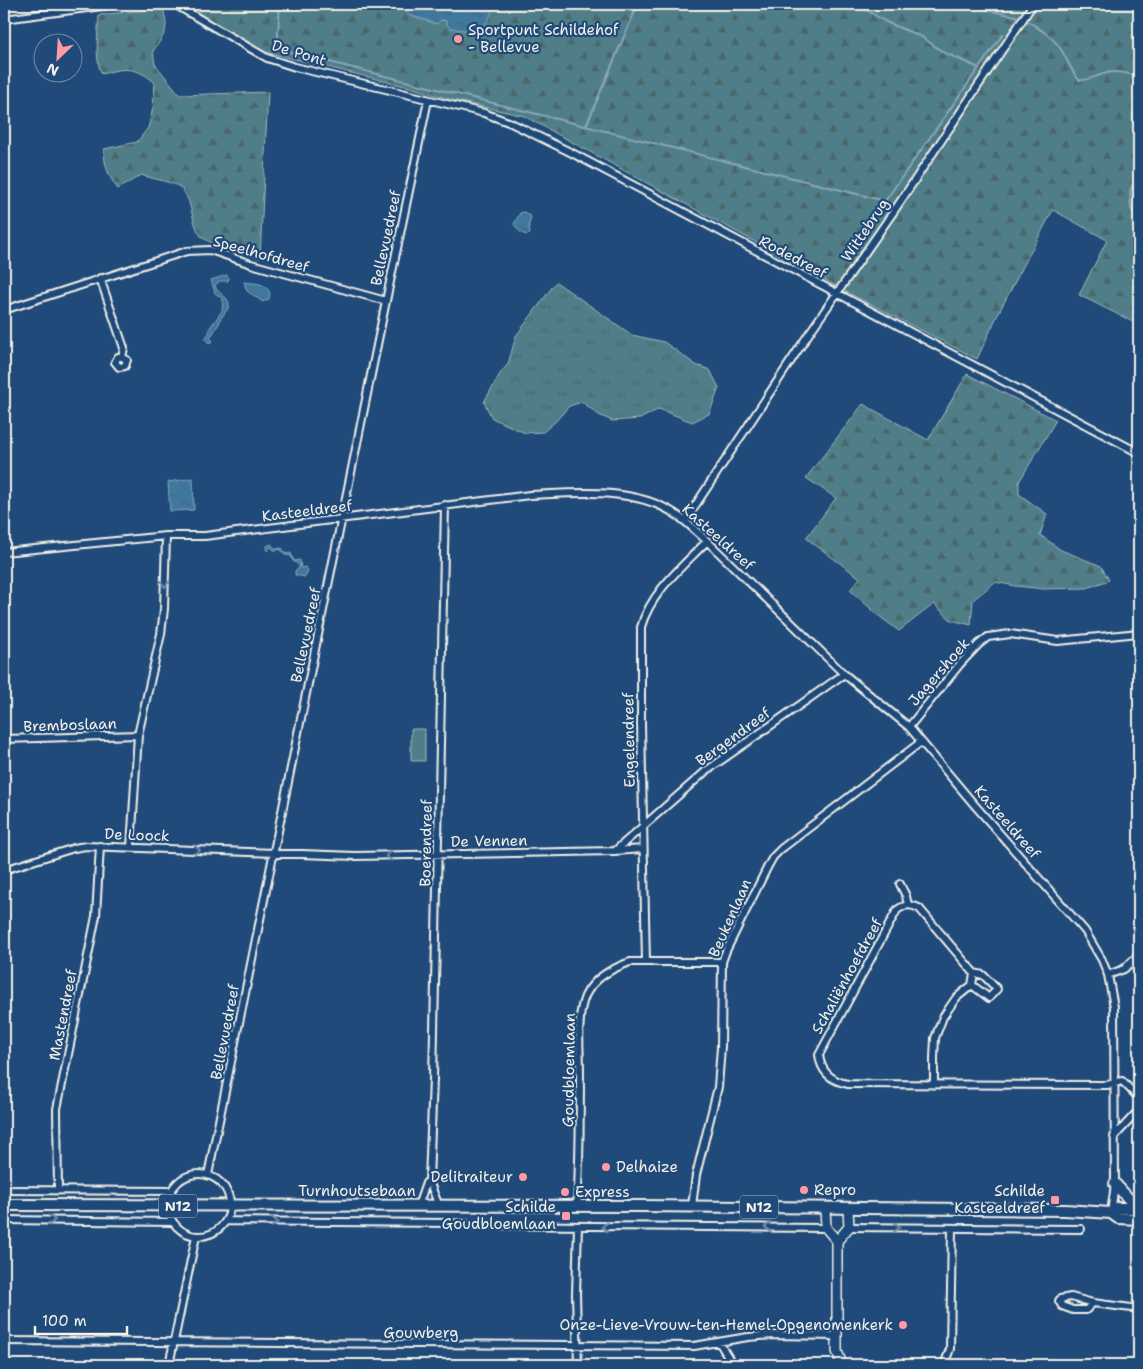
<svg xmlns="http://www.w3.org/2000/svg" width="1143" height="1369" font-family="'Shantell Sans',sans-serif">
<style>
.grass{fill:#4f7e88;stroke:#a2b8b8}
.forest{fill:url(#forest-firs);stroke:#a2b8b8}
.park{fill:url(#park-tufts);stroke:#a2b8b8}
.water{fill:url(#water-ripples);stroke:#89a8bb}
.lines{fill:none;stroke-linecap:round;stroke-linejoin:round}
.stream{stroke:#89a8bb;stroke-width:2}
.street-casing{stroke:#f4f1e8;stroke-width:10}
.secondary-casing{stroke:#f4f1e8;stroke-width:12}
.primary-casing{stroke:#f4f1e8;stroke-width:14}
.street{stroke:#1f4a7a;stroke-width:6}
.secondary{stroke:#1f4a7a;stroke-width:9}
.primary{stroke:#1f4a7a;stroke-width:10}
.oneway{stroke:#748da6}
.poi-dot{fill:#ff9aa2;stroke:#1f4a7a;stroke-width:2}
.labels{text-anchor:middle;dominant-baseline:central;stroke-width:4.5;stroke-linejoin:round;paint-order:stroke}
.shield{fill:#1f4a7a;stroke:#b4bfc7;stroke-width:1}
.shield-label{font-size:14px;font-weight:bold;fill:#f4f1e8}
.poi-label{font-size:15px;fill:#f4f1e8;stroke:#1f4a7a;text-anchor:start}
.street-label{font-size:15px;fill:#f4f1e8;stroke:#1f4a7a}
</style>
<defs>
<pattern id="forest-firs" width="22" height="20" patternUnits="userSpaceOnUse" patternTransform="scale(1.25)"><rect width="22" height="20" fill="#4f7e88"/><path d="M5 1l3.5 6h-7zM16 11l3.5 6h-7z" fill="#4c666a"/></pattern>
<pattern id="park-tufts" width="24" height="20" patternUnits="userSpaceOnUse" patternTransform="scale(1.25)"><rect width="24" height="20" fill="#4f7e88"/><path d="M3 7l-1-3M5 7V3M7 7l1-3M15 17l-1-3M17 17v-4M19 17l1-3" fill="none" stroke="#4c666a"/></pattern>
<pattern id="water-ripples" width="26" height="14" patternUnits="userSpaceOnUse" patternTransform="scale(1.25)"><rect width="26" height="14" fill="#41789d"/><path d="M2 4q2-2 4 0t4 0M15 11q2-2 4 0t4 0" fill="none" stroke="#456072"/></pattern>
</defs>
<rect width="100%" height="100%" fill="#1f4a7a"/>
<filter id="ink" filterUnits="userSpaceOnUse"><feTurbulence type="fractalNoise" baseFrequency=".02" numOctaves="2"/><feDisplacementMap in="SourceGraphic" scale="10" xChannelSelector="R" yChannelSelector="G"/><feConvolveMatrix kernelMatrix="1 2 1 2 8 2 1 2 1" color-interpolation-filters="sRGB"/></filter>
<g filter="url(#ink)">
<path class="grass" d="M411 729H425V761H411Z"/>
<path class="forest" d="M182 4H404L406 12 409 15 437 24 441 20 446 21 447 25 492 10 494 4H1028L1022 12 1029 15 1037 4H1139V325L1079 295 1107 240 1053 210 999 312 977 359 847 292 524 116 453 100 409 87 253 49Z
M163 8C169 30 166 33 153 51L155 64 180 95 268 92 260 258C248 255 210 245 202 237 190 224 193 195 178 186 171 182 150 178 141 175L118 189C108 176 104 165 104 149L137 142 148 128 153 108 155 83C138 67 124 67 102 74 94 61 98 31 99 15Z
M967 374 1056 420 1019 482V494L1047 514 1040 535 1061 550 1101 566 1109 580 1087 588 1044 589 1015 586 995 582 973 600 971 625 951 620 934 604 899 631 879 616 850 590 860 578 806 538 836 498 806 478 863 404 928 440Z"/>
<path class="park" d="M556 282 632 335 664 342 696 365 710 370 719 388 709 414 692 422 659 409 640 419 612 421 599 415 582 402 569 406 556 421 543 432 525 433 492 418 484 402 500 374 508 364 516 336Z"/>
<path class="water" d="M405 4H440L444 9 448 10 451 7 460 9 462 4 467 6 469 4H494C491 15 486 28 475 32L450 28 447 25 446 21 441 20 437 24 409 15 406 12Z
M524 212 531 217 529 225 530 234C523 237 518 230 514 224L520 213Z
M227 275 229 278 228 281H220L215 285C217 295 230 295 229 307L219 321 220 322 210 338 213 341 209 343 205 339 210 331 209 329 222 311 223 299 215 293 211 280Z
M244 282C255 284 264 281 270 293L269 299 263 302 247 291Z
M193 478 194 510 170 511 168 482Z
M271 544 276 549 282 548 286 554 291 553 294 561 300 560 301 568 306 567 308 570 305 577 295 575V571L299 568V565L293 561 291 556 285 555 280 549 275 551 271 547 267 551V546Z"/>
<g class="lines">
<path class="stream" d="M280 4 277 49 885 201 1003 34
M857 4 886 22 922 37 943 52 979 68
M973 4 987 10 1020 17
M1026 20C1038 28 1052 36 1060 48 1067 58 1071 71 1079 80 1089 80 1094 77 1103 74 1115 70 1127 73 1139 77
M1139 108 1133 114V124L1139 132
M586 126 638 4
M1139 173 1130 191 1131 209 1139 219"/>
<defs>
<path id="street" d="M174 4 267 58 295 67 484 113 511 123 572 153 1139 453
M4 19 117 4
M100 278 124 348 122 357 127 360 125 366 119 367 115 362 118 357H122
M4 310 187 251 210 250 251 264 386 301
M685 521 810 332 894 211 1033 4
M4 552 166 536H205L530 495C578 493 632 487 674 513 686 521 696 531 707 541L844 674 909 727 972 802 1085 931 1102 960 1108 975 1114 1007 1115 1184 1111 1213
M909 727 960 664 979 644 988 637 1010 634 1058 641 1139 633
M4 739 138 735
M131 847 138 735 161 634 164 609 166 536
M616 850 706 771 844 674
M4 870 74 848 86 846 355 856 615 851 643 849
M900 884 906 896 908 905
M646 962 641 724V627C651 592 682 567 707 541
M1131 962 1139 971
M1108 975 1124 969 1139 955
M972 985 989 998 997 989 983 975 974 973
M934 1085V1058L935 1038 943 1017 956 998 972 985 974 973 919 908C910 904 906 904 897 910L819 1055C821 1072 831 1081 848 1084L1107 1085 1122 1081 1139 1098
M1114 1137 1139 1110
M168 1205a31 31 0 1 1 62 0a31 31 0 1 1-62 0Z
M208 1175 386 301 428 100
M4 1190 171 1191
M58 1190 57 1109 96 916 100 846
M418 1206 426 1183 429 1181
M439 1206 429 1181 433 1079 445 505
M577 1206C580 1161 580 1116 580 1071 580 1051 577 1022 583 1002 589 980 610 969 630 962H722
M692 1206 696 1175 718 1087 721 1047 722 962 726 951 768 866 773 857 781 849 921 742
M4 1220 173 1222
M226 1221 450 1223 476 1225 826 1228
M578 1226 576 1294 578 1365
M849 1227 1081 1229
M1093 1303 1086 1310H1073L1062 1306 1059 1301 1060 1299 1071 1297 1093 1303 1139 1309
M4 1341 694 1346 748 1337 774 1335 837 1336
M719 1342 733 1365
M169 1365 196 1236
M944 1365 950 1349 952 1228"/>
<path id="secondary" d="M825 1208 826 1228 837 1241V1351L842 1365
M837 1241 849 1227 848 1209"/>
<path id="primary" d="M1115 1184 1137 1208
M4 1205 641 1206 1065 1210 1111 1213 1118 1218 1139 1219
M1111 1213 1117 1208H1139"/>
</defs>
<use href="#street" class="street-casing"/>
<use href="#secondary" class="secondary-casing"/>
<use href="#primary" class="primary-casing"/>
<use href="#street" class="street"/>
<use href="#secondary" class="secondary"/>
<use href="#primary" class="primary"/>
</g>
<defs><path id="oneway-chevron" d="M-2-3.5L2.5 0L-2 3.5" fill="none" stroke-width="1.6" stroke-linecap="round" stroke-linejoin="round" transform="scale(1.25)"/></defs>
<g class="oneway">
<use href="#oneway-chevron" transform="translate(165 584) rotate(91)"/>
<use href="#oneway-chevron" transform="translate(197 850) rotate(3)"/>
<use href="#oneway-chevron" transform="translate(389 856) rotate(179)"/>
<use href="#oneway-chevron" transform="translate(52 1220)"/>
<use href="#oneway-chevron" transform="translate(275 1222)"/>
<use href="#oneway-chevron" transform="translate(605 1227) rotate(-180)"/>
<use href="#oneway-chevron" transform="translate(768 1227) rotate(-180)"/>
<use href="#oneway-chevron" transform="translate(897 1227) rotate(1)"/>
</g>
</g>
<g class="poi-dot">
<circle cx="458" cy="39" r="5"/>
<circle cx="606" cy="1167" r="5"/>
<circle cx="523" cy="1177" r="5"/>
<circle cx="804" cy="1190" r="5"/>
<circle cx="565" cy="1192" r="5"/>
<rect x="1050" y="1195" width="10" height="10" rx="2.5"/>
<rect x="561" y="1211" width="10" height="10" rx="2.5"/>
<circle cx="903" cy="1325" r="5"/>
</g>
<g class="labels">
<g class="shield">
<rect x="159" y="1194.5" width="38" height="23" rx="4"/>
<rect x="740" y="1195.5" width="38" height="23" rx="4"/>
</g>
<g class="shield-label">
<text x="178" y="1206">N12</text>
<text x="759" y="1207">N12</text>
</g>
<g class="poi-label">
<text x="468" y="30">Sportpunt Schildehof<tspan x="468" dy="17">- Bellevue</tspan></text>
<text x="616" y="1167">Delhaize</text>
<text x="513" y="1177" text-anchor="end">Delitraiteur</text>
<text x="814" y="1190">Repro</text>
<text x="1045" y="1191" text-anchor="end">Schilde<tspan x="1045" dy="17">Kasteeldreef</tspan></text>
<text x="575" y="1192">Express</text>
<text x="556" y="1207" text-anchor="end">Schilde<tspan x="556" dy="17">Goudbloemlaan</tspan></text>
<text x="893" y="1325" text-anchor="end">Onze-Lieve-Vrouw-ten-Hemel-Opgenomenkerk</text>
</g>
<g class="street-label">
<text transform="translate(299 53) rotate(17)">De Pont</text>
<text transform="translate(865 230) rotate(-56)">Wittebrug</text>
<text transform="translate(386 238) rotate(-78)">Bellevuedreef</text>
<text transform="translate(261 254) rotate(16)">Speelhofdreef</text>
<text transform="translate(793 257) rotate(28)">Rodedreef</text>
<text transform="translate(307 511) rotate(-7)">Kasteeldreef</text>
<text transform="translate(718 537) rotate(42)">Kasteeldreef</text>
<text transform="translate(306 635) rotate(-78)">Bellevuedreef</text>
<text transform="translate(939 672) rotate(-49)">Jagershoek</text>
<text transform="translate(70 725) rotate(-2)">Bremboslaan</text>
<text transform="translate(733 737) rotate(-36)">Bergendreef</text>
<text transform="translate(629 740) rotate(-91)">Engelendreef</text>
<text transform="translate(1007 822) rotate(49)">Kasteeldreef</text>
<text transform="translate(137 835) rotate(2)">De Loock</text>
<text transform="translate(489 841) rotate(-1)">De Vennen</text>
<text transform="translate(426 843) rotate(-89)">Boerendreef</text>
<text transform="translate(730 918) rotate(-66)">Beukenlaan</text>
<text transform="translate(847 976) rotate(-61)">Schaliënhoefdreef</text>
<text transform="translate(63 1015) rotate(-79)">Mastendreef</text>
<text transform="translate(225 1032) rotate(-79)">Bellevuedreef</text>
<text transform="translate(569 1070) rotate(-89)">Goudbloemlaan</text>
<text x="357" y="1191">Turnhoutsebaan</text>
<text x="421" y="1333">Gouwberg</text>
</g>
</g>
<rect width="1143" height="1369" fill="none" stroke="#1f4a7a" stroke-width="20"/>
<rect x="10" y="10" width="1123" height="1349" fill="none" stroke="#f4f1e8" stroke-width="2" filter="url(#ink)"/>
<g transform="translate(58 58) rotate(205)"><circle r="24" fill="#1f4a7a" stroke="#748da6"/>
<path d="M0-4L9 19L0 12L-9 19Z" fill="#ff9aa2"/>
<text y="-8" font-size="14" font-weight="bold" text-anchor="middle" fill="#f4f1e8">N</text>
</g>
<path d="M35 1326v8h92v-8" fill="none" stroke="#f4f1e8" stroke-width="2.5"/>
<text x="42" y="1326" font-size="15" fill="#f4f1e8" stroke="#1f4a7a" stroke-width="4" paint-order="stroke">100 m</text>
</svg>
